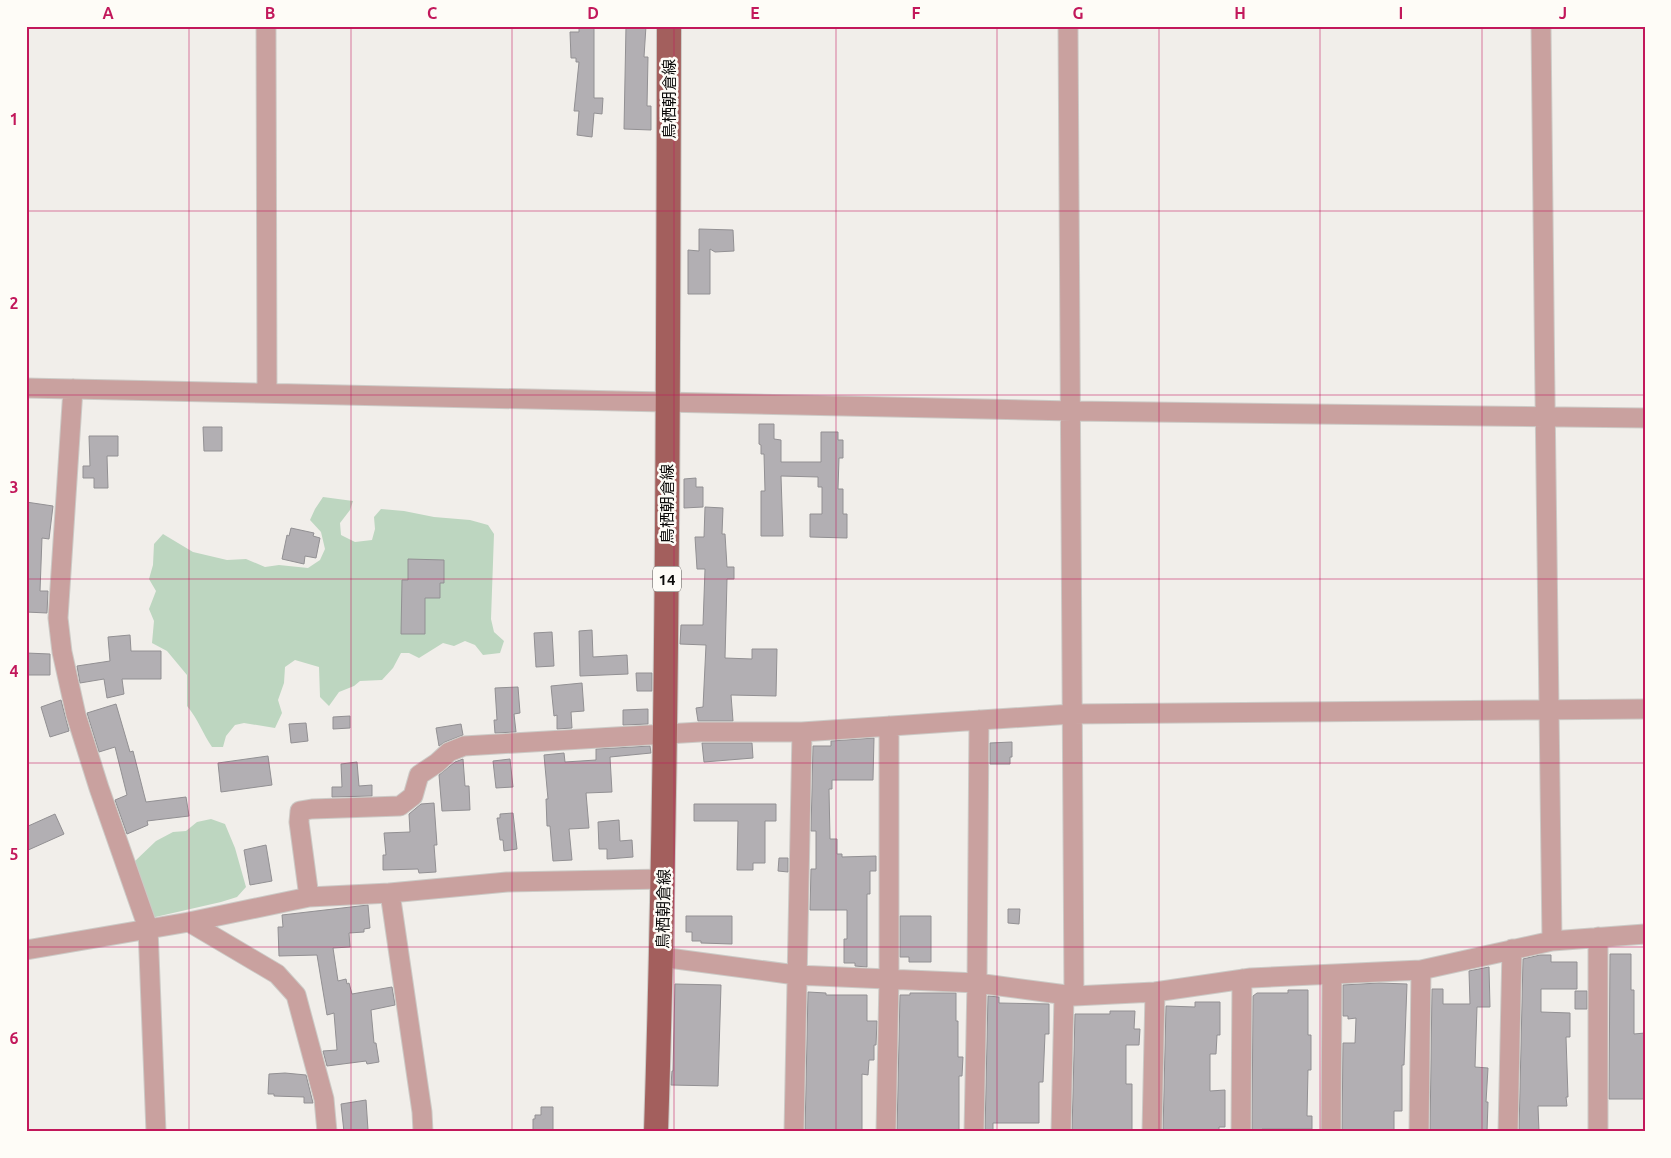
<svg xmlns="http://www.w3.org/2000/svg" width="1671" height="1158" font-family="Ubuntu,'Noto Sans JP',sans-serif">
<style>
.green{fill:#bdd6c0}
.building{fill:#b2afb3;stroke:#929093}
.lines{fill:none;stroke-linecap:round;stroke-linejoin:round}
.minor-casing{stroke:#cccac6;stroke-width:21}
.major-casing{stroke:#cccac6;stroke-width:26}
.minor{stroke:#c9a19f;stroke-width:19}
.major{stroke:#a35f5d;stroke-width:24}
.grid{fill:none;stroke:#c2185b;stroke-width:1;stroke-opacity:0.55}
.labels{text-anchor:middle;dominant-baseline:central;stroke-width:5;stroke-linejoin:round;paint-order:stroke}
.shield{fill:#fefcf7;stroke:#555351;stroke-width:1}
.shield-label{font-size:15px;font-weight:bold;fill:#0c0b0a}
.street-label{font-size:16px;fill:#0c0b0a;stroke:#fefcf7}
.neatline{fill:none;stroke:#c2185b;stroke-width:2}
.grid-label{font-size:16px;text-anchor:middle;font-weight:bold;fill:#c2185b}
</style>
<rect width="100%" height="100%" fill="#f1eeea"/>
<path class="green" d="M323 497 353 501 350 510 340 523 341 535 355 542 372 540 375 529 374 517 381 509 404 511 434 517 470 520 488 525 494 534 491 619 494 632 504 641 500 653 483 655 475 645 465 641 454 646 443 643 419 658 409 653H401L393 668 382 680 360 681 354 686 339 692 329 706 320 697 319 667 295 660 285 667 284 683 278 700 282 713 275 728 244 723 235 725 226 736 223 747H212C203 734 198 719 187 706V675L167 651 152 643 154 621 149 609 156 591 149 579 153 565 154 544 163 534 193 552 227 560 246 559 265 567 279 565 308 568 320 560 325 549 321 532 310 520 315 509Z
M211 819 225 824 235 848 246 887 237 897 221 902 151 918 134 862 156 841 173 832 186 831 197 822Z"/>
<path class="building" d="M579 26H594V98H603L602 114 594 113 592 137 577 135 579 111H574L579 62H576V58H571L570 32H579Z
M626 26H646L644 57H648L647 106H651V130L624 129Z
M699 229 733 230 734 251 715 252 710 249V294H688V250L699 251Z
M759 424H774V439L781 440V462H821V432H838V440H843V458H839L838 489H843V514H847V538L810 537V514H822V487H818V477L781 476 783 536H761V491H765L764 454H761V445L759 444Z
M203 427H222V451H204Z
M89 436H118V456H107L108 488H94V478H83V466H90Z
M696 478V487H703V507L684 508V479Z
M26 502 53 506 49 539 42 538 40 591H48L47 613 26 612Z
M705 507 723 508 722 534H725L727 567H734V579H727L725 658 752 659V649H777L776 696 731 695 733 721H698L696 708 703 707 706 645 680 644 681 625H703L705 569H697L695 537H704Z
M291 528 314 533 313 536 320 538 316 558 305 556 304 564 282 559 287 535 289 536Z
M408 559 444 560V583H440V598H425V634H401L402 580H408Z
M592 630 593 657 627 655 628 674 580 676 579 631Z
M552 632 554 666 536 667 534 633Z
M130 635 131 651H161V679H122L124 694 107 698 104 679 80 683 77 666 110 661 108 637Z
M26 653 50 654V675H26Z
M636 673H652V691H637Z
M582 683 584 711 571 712 572 728 557 729V715L554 716 551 686Z
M518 687 520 713 514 714 516 732 495 733 494 720H497L495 688Z
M61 700 69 731 50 737 41 707Z
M116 704 130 752 133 751 146 802 186 797 189 816 147 821 148 825 127 834 115 800 127 795 115 747 99 752 87 713Z
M648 709V724L623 725V710Z
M350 716V728L333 729V717Z
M306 723 308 741 291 743 289 724Z
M461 724 463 735 445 742 439 746 436 728Z
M874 738 873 780H832V789H829L830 839H837V854H842V857L876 856V871H870V894H867V967L855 966V963H844V939H847V910H810L811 869H816V831H811L813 746H831V741Z
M1012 742V757H1010V764H990V743Z
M702 743H752L753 758 704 762Z
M650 746 651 753 610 757 612 792 586 793 589 828 569 829 572 860 553 861 550 826H547L546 799H548L544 755 564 753 565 762 596 760V749Z
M268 756 272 785 221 792 218 763Z
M463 759 465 786H469L470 810 442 811 439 775 455 762Z
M510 759 513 787 496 788 493 761Z
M357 762 359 786 372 785V796L332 797V787H342L341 764Z
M434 803 437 845H434L436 872 419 873 418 869 383 870V855H386L384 833 410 832 409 814 421 804Z
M694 804H776V821H765V863H753V870H737L738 821H694Z
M513 813 517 849 504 851 503 840H500L497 818H500V814Z
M55 814 64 834 26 851V827Z
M619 820 620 841 632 840 633 857 607 859V849H599L598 822Z
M266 845 272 881 250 885 244 850Z
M779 858H788V872L778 871Z
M368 905 370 928 364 929V932L349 933 350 947 333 948 338 981 346 979 347 984 349 983 352 994 392 987 395 1005 371 1010 374 1043H376L379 1062 367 1064 366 1061 327 1066 323 1051 337 1050 334 1013 327 1015 317 955 279 956 278 927H283L282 915Z
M1008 909H1020L1019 924 1008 923Z
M686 916H732V944L701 943V941H692V932H686Z
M900 916H931V962H909V957H900Z
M1610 954H1631V990H1634V1034L1645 1033V1099H1609Z
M1540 955H1551V962H1577V989H1541V1012L1570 1013V1037H1566L1568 1097H1566L1567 1106H1538L1539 1132H1519L1523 959Z
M1489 967 1490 1007H1477L1475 1067 1488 1068 1486 1102H1488L1487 1132H1430L1432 989H1443V1004H1470L1469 971Z
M1379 983 1407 984 1404 1065H1402V1111H1394V1132H1342L1343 1043H1355L1356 1018 1348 1019V1016H1343V985Z
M675 984 721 985 718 1086 671 1085 672 1071H673Z
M1288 990H1308V1035H1311V1070H1308L1307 1116H1312V1129H1262V1132H1252L1253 996 1257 993H1288Z
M1575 991H1587V1009H1575Z
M808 992 826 993V995H867V1021H877L876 1045H874V1060H869L868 1075 862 1074V1132H805Z
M910 993H956V1021H958V1057H963L962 1076H959V1132H897L900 995H910Z
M988 996 999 997V1003L1049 1004V1034H1045L1043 1082H1039V1123H993V1132H985Z
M1195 1002H1220V1035H1217L1216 1054H1210V1091L1225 1090V1127H1219V1132H1163L1166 1006 1195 1007Z
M1110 1011H1135L1134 1029H1140L1139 1045H1126V1084H1132V1132H1072L1075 1014H1110Z
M285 1073 306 1075 313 1103H304V1097L274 1096V1094H268L269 1074Z
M366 1100 368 1130 344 1132 341 1104Z
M541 1107H553V1132H533V1119H535V1115H541Z"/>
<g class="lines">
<defs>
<path id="minor" d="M266 26 267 393
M1068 26 1074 996
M1541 26C1545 331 1546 636 1552 941
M26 388 1071 411 1645 418
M73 389 58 618 62 652 76 715 99 788 148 928 156 1132
M390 893 422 1112 423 1132
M309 897 299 822 300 811 312 809 400 806 413 796 419 775 437 763 449 752 464 746 700 732H802L1072 714 1645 709
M189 922 277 974 296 995 324 1099 327 1132
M26 950 189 922 309 897 390 893 507 882 663 879
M661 957 796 975 977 983 1074 996 1155 992 1251 978 1421 970 1552 941 1645 934
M794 1132 802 732
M886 1132 889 979V726
M974 1132 977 983 979 720
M1061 1132 1064 995
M1152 1132 1155 992
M1241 1132 1242 979
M1331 1132 1332 975
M1419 1132 1421 970
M1508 1132 1512 949
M1598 1132V937"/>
<path id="major" d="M656 1132C668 763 668 395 669 26"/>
</defs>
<use href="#minor" class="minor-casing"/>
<use href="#major" class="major-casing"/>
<use href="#minor" class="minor"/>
<use href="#major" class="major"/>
</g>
<path class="grid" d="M189 26V1132M351 26V1132M512 26V1132M674 26V1132M836 26V1132M997 26V1132M1159 26V1132M1320 26V1132M1482 26V1132M26 211H1645M26 395H1645M26 579H1645M26 763H1645M26 947H1645"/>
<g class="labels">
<rect class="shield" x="653" y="566.5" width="28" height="25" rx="4"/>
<g class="shield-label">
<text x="667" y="579">14</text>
</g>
<g class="street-label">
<text transform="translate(669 99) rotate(-90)">鳥栖朝倉線</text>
<text transform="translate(667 504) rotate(-90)">鳥栖朝倉線</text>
<text transform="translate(663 909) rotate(-89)">鳥栖朝倉線</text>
</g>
</g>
<rect width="1671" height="1158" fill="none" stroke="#fefcf7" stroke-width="55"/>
<rect x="28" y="28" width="1616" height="1102" class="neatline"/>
<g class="grid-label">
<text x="108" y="19">A</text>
<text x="270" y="19">B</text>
<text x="432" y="19">C</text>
<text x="593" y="19">D</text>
<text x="755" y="19">E</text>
<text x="916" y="19">F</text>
<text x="1078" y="19">G</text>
<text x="1240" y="19">H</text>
<text x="1401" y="19">I</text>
<text x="1563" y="19">J</text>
<text x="14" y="125">1</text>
<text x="14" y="309">2</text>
<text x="14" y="493">3</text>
<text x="14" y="677">4</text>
<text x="14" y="860">5</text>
<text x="14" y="1044">6</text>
</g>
</svg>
